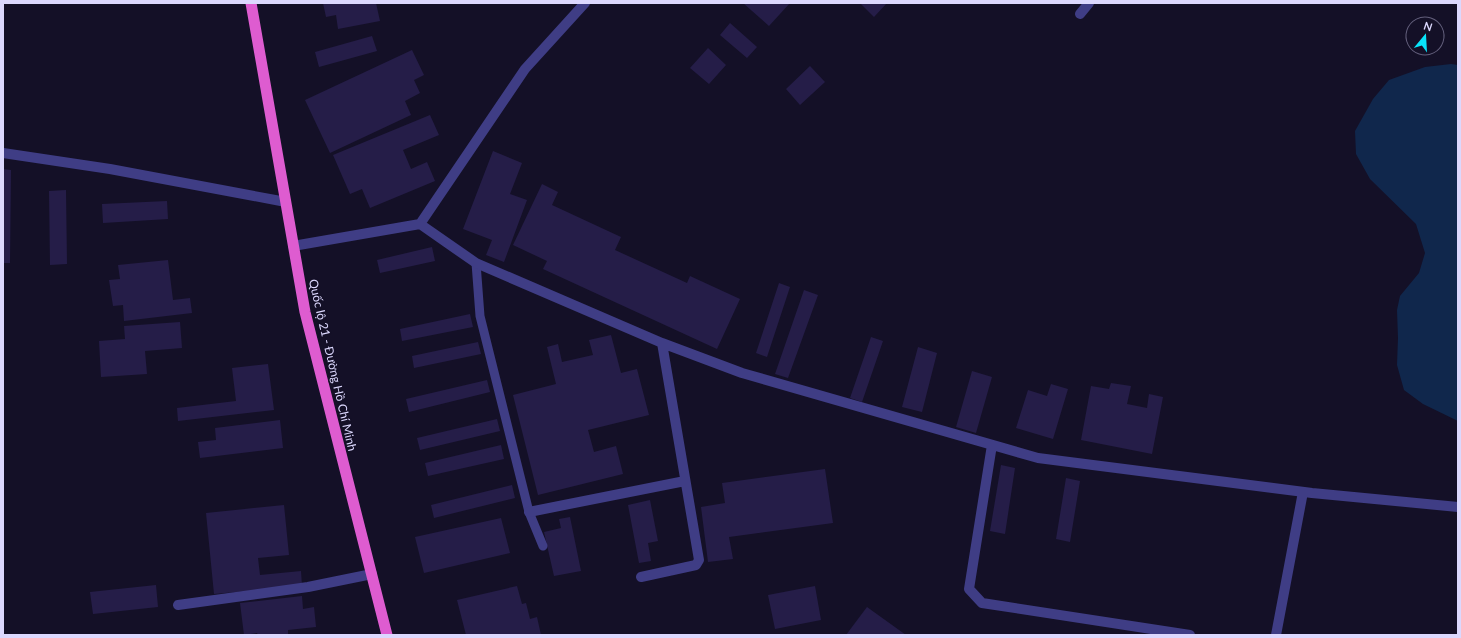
<svg xmlns="http://www.w3.org/2000/svg" width="1461" height="638" font-family="Lato,sans-serif">
<style>
.water{fill:#10274c}
.building{fill:#251d48}
.lines{fill:none;stroke-linecap:round;stroke-linejoin:round}
.service{stroke:#3f3d85;stroke-width:9}
.minor{stroke:#3f3d85;stroke-width:10}
.trunk{stroke:#de5cd0;stroke-width:11}
.labels{text-anchor:middle;dominant-baseline:central;stroke-width:3;stroke-linejoin:round;paint-order:stroke}
.street-label{font-size:12px;fill:#dcd8fe;stroke:#141027}
</style>
<rect width="100%" height="100%" fill="#141027"/>
<path class="water" d="M1451 64 1458 65V421L1423 404 1404 390 1397 365 1398 338 1397 310 1400 296 1419 273 1425 253 1416 224 1370 179 1356 154 1355 131 1373 99 1389 80 1425 67Z"/>
<path class="building" d="M323 3H376L380 21 338 29 336 15 326 17Z
M743 3H790L769 26Z
M860 3H887L874 17Z
M730 23 757 47 747 58 720 35Z
M372 36 377 51 319 67 315 52Z
M708 48 726 65 709 84 690 68Z
M412 50 424 75 414 80 420 93 405 101 411 115 330 153 305 100Z
M810 66 825 82 800 105 786 89Z
M430 115 439 135 403 150 411 169 427 162 435 181 370 208 362 189 350 194 333 155Z
M493 151 522 163 510 194 527 200 504 262 486 255 492 240 463 229Z
M3 169 11 170 10 263H3Z
M542 184 558 192 552 205 621 237 615 250 687 283 690 276 740 299 717 349 543 269 547 261 513 245Z
M66 190 67 264 50 265 49 191Z
M167 201 168 219 103 223 102 204Z
M432 247 435 261 380 273 377 260Z
M168 260 173 300 190 298 192 313 124 321 123 305 113 306 109 280 120 279 118 265Z
M779 283 790 287 767 357 756 353Z
M804 290 818 295 788 378 775 374Z
M470 314 473 327 402 341 400 329Z
M180 322 182 348 145 351 147 374 101 377 99 341 125 339 124 326Z
M611 335 621 373 637 369 649 415 588 430 594 452 616 446 623 474 538 495 513 395 556 384 547 347 558 344 562 362 593 355 589 340Z
M871 337 883 341 862 402 850 398Z
M478 342 481 354 414 368 412 356Z
M918 347 937 353 922 412 902 407Z
M268 364 274 410 178 421 177 408 236 401 232 368Z
M972 371 992 377 976 433 956 427Z
M487 380 490 392 409 412 406 399Z
M1111 383 1131 386 1127 404 1147 408 1149 394 1163 397 1152 454 1081 440 1091 386 1109 389Z
M1051 384 1068 389 1053 439 1016 428 1028 390 1047 396Z
M497 419 500 431 420 450 417 438Z
M280 420 283 448 200 458 198 442 216 440 215 428Z
M501 445 504 459 428 476 425 463Z
M1001 465 1015 468 1005 534 990 531Z
M825 469 833 523 729 537 733 559 708 562 701 507 725 503 722 483Z
M1066 478 1080 481 1070 542 1056 539Z
M512 485 515 498 434 518 431 505Z
M650 500 658 541 648 543 651 561 639 563 628 505Z
M284 505 289 555 258 558 260 575 301 571 302 586 214 594 206 513Z
M570 517 581 571 554 576 544 532 561 528 559 519Z
M501 518 510 553 424 573 415 537Z
M156 585 158 607 93 614 90 592Z
M517 586 522 604 526 603 530 619 537 617 541 635H466L457 600Z
M815 586 821 620 775 629 768 595Z
M302 596 303 609 314 607 316 627 288 630V635H258L257 633 244 635 240 603Z
M867 607 906 635H846Z"/>
<g class="lines">
<path class="service" d="M476 263 480 316 529 512 543 546"/>
<path class="minor" d="M1080 14 1089 3
M3 153 110 169 286 202
M420 224 476 263 662 343 742 373 1038 458 1312 493 1458 507
M293 246 420 224 525 69 585 3
M992 445 969 589 982 603 1190 635
M529 512 685 481
M641 577 696 565 699 560 662 343
M178 605 308 587 372 574
M1276 635 1303 492"/>
<path class="trunk" d="M251 3 305 312 387 635"/>
</g>
<g class="labels">
<g class="street-label">
<text transform="translate(333 365) rotate(77)">Quốc lộ 21 - Đường Hồ Chí Minh</text>
</g>
</g>
<rect width="1461" height="638" fill="none" stroke="#dcd8fe" stroke-width="8"/>
<g transform="translate(1425 36) rotate(18)"><circle r="19" fill="#141027" stroke="#64607d"/>
<path d="M0-3L7 15L0 10L-7 15Z" fill="#08e3f9"/>
<text y="-6" font-size="11" font-weight="bold" text-anchor="middle" fill="#dcd8fe">N</text>
</g>
</svg>
